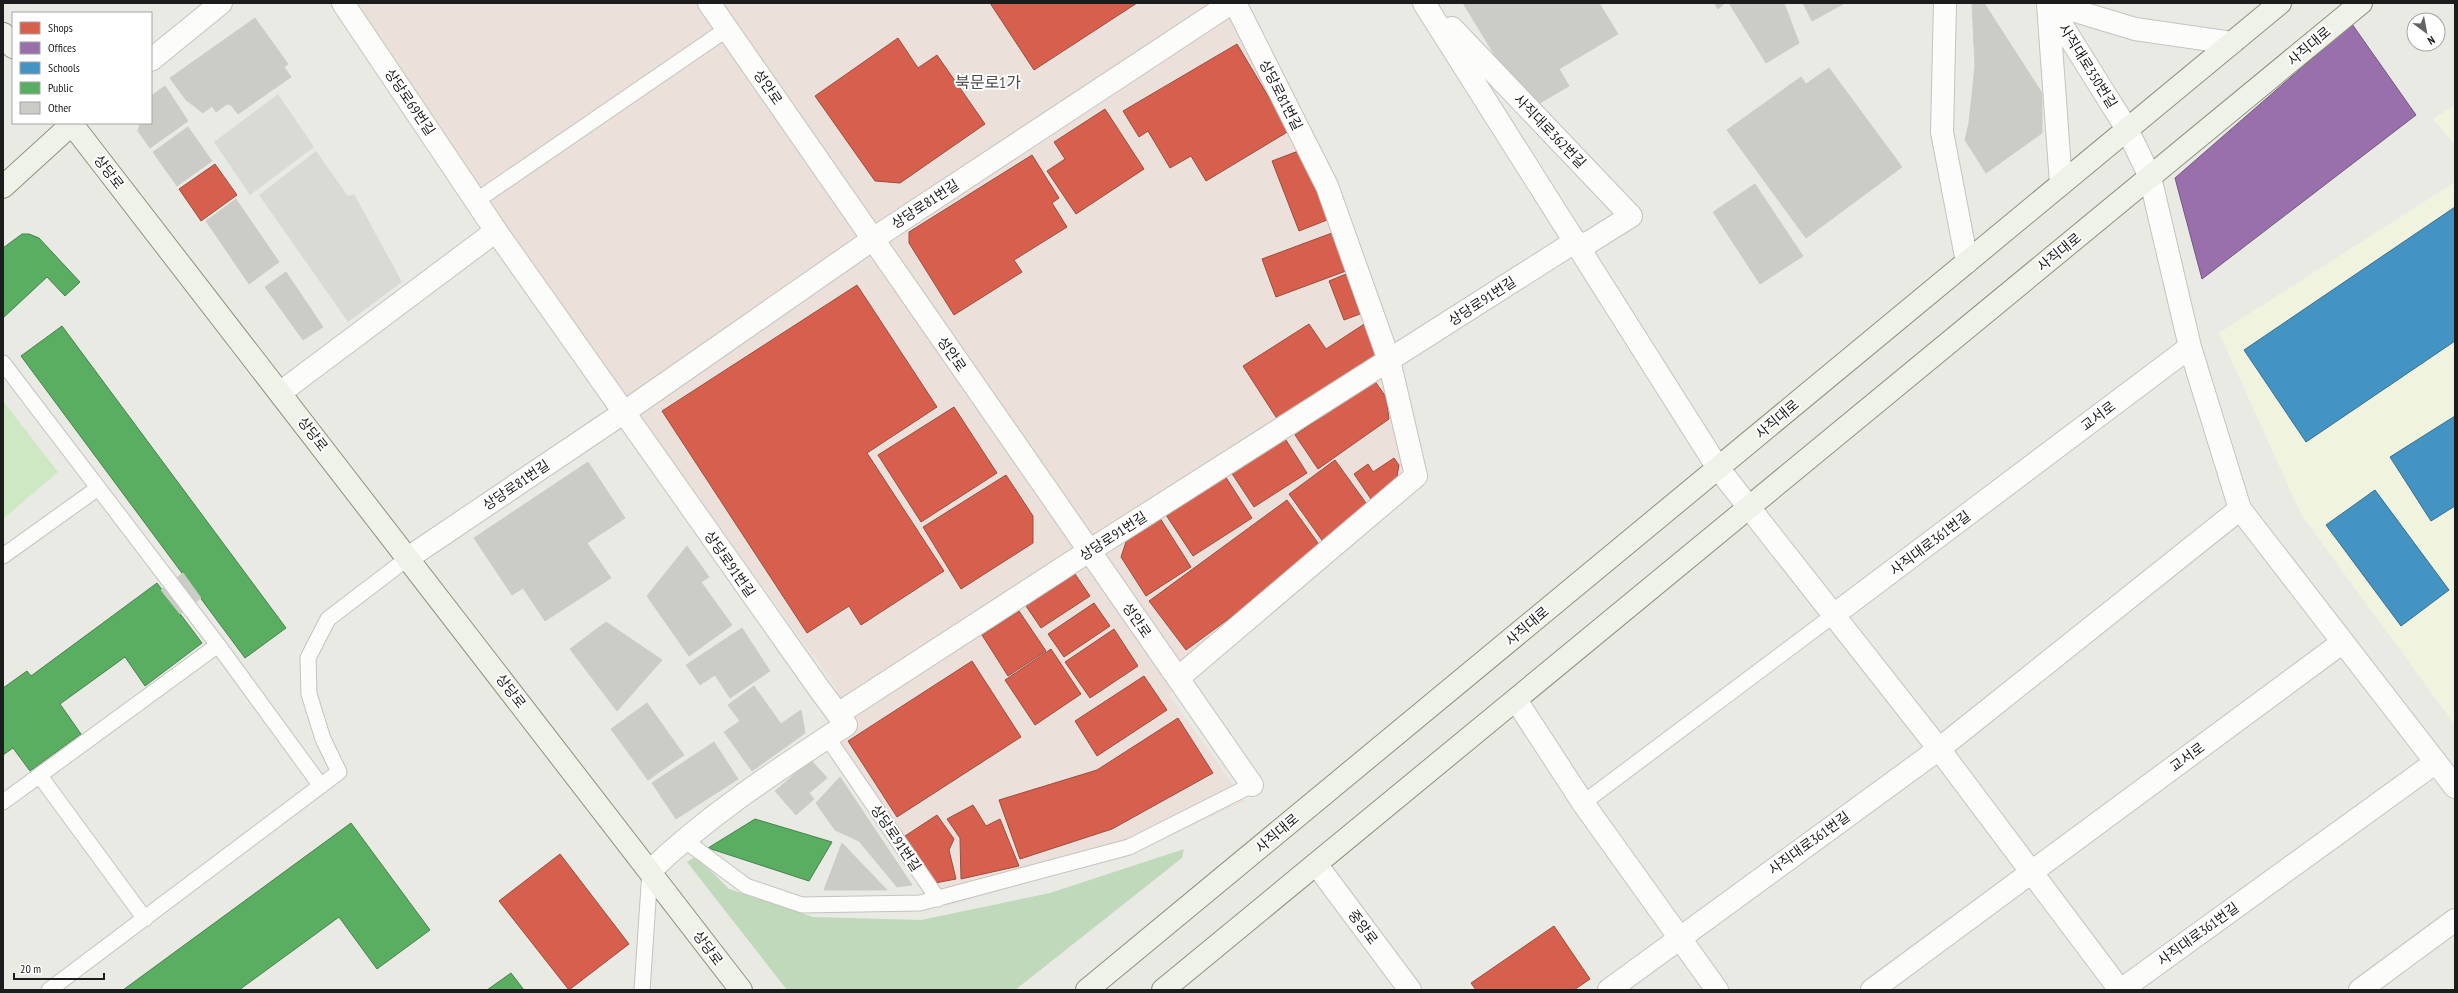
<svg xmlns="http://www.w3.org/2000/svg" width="2458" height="993" font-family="'PT Sans Narrow','Noto Sans KR',sans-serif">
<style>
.commercial{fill:#ece0da}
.education{fill:#f0f4de}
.grass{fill:#cee8c3}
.forest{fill:#bfd9ba}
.parking{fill:#d9d9d6}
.shops{fill:#d6604d;stroke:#9e4c3e}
.offices{fill:#9970ab;stroke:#745780}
.schools{fill:#4393c3;stroke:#376f91}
.public{fill:#5aae61;stroke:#47824c}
.building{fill:#ccccc7;stroke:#cdccc6}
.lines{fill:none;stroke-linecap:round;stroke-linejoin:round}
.lane-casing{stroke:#c3c3c0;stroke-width:17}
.street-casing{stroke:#c3c3c0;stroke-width:24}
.secondary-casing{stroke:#8c937d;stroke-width:24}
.lane{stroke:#fcfcfb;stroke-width:15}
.street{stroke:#fcfcfb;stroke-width:22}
.secondary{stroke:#eff2e9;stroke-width:22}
.labels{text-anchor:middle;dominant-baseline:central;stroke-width:4;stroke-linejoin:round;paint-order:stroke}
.street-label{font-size:14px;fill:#1c1c1c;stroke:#fff}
.quarter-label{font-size:16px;fill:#4f4f4f;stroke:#fff}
</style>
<rect width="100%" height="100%" fill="#eaeae4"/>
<path class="commercial" d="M354 3H1228L1304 150 1386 374 1409 474 1169 695 1245 801 1140 850 948 906 842 745 836 688 495 216Z"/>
<path class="education" d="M2455 105V145L2433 119Z
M2455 182V725L2302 516 2219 333Z"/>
<path class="grass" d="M3 401 58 472 3 519Z"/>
<path class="forest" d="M1184 849 1182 858 1015 990H787L687 862 696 856 729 889 813 917 921 920 1050 893Z"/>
<path class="parking" d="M278 94 314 147 250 195 214 142Z
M316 151 348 196 354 194 402 282 348 322 259 195Z"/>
<path class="shops" d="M990 3H1137L1034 70Z
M898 38 918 68 937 55 985 124 900 183 875 181 815 96Z
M1237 44 1289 131 1206 181 1191 156 1170 168 1148 131 1139 137 1123 111Z
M1105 109 1144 169 1076 214 1047 171 1065 159 1054 142Z
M1301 150 1327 220 1299 231 1272 161Z
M1032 155 1059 198 1052 203 1067 227 1014 260 1022 272 954 315 909 243V232Z
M215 164 237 195 201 221 179 189Z
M1332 233 1346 271 1276 297 1262 259Z
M1346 274 1360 314 1344 320 1329 281Z
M857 285 937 407 867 453 944 571 861 625 849 606 807 633 662 411Z
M1375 317 1401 357 1285 431 1243 366 1309 324 1326 349Z
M1374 380 1386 397 1389 419 1318 469 1295 435Z
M954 407 997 473 921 522 878 455Z
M1284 437 1307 473 1254 507 1231 472Z
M1394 458 1399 465 1395 488 1373 502 1354 474 1368 464 1373 472Z
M1335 460 1371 510 1324 543 1289 494Z
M1006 475 1033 516V543L961 589 923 527Z
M1225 476 1252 518 1193 556 1166 515Z
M1287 500 1323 550 1186 650 1149 601Z
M1158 515 1191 567 1146 596 1121 557 1129 533Z
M1075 574 1090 596 1041 628 1026 606Z
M1094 603 1110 626 1064 657 1048 634Z
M1019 611 1046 651 1008 676 982 635Z
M1114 629 1138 666 1090 698 1065 662Z
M1051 649 1081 694 1035 725 1005 680Z
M972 661 1021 737 897 817 848 741Z
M1144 676 1167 710 1097 756 1075 721Z
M1178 718 1213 773 1112 829 1020 859 999 800 1097 770Z
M973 805 986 826 1000 819 1019 866 961 879 960 838 947 819Z
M937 815 954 839 949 850 956 879 935 883 905 836Z
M560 854 629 944 569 990 499 901Z
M1554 926 1590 979 1574 990H1476L1471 983Z"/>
<path class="offices" d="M2352 24 2416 115 2202 279 2175 178Z"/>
<path class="schools" d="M2455 207V341L2306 442 2244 350Z
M2455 416V506L2431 521 2390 457Z
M2375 490 2449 590 2401 626 2326 525Z"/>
<path class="public" d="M22 234H29L39 238 80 282 65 296 47 277 3 318V248Z
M62 326 286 628 245 658 21 356Z
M157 583 202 643 145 686 125 657 60 704 81 734 30 771 13 748 3 755V688L27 671 31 676Z
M755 819 832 842 809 881 708 848Z
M351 823 430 930 377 969 339 917 239 990H123Z
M511 973 524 990H487Z"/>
<path class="building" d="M1463 3H1599L1618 34 1559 69 1569 86 1528 110Z
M1714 3H1725L1718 9Z
M1729 3H1784L1799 43 1766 63Z
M1803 3H1845L1812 21Z
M1972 3H1984L2042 93V133L1986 173 1965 140 1969 123 1975 66Z
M255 18 288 64 284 67 291 77 238 114 231 105 227 104 216 112 212 106 203 113 186 100 170 78Z
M1829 68 1902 167 1806 238 1727 130 1801 77 1806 84Z
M165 86 188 121 150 148 138 131 140 123H151V96Z
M188 127 212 161 177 186 153 152Z
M1755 184 1803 256 1760 284 1713 212Z
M236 199 279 262 249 284 206 221Z
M286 272 323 327 303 340 265 287Z
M588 462 625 518 587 543 611 578 545 621 523 588 512 595 474 538Z
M687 546 709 577 701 582 732 625 689 656 647 596Z
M183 573 201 598 180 614 161 590Z
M606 622 662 660 617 711 570 649Z
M742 628 770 671 730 698 715 675 700 685 686 665Z
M754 686 781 724 801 710 805 733 752 771 724 732 740 721 728 705Z
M647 703 684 755 648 780 611 729Z
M714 742 738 779 676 819 652 783Z
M811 760 827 778 809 793 814 799 796 815 775 791Z
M840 777 912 885 897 887 859 841 835 830 816 803Z
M842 843 887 890H824Z"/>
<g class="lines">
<defs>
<path id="lane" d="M476 201 727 29
M3 363 218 645 321 786
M3 556 98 488
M827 737 938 899
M40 776 145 919
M3 802 218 645
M1583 803 1835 614
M683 839 746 886 802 905 920 903 1129 847 1252 785
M49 990 339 772 323 739 309 694 308 658 328 619 408 558
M642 990 650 871"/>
<path id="street" d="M343 3 496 231 820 690 846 725C778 770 709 814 650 871
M709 3 1252 785
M1424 3 1718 468 1939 749 2120 990
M1945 3 1942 132 1967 262
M2048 3 2127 129 2150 177 2190 347 2240 509 2455 787
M2049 3 2135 29 2232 43
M2048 4 2061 184
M1452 28 1631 216 1580 248
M151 60 221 3
M281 392 496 231
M408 558 623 413 873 239 1231 3
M1835 614 2190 347
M1178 678 1416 476 1389 360 1327 186 1235 3
M1516 700 1583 803 1717 990
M838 714 1089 551 1576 241
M1316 864 1410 990
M1609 990 1939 749 2240 509
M1872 990 2343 642
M2121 990 2436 762
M2360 990 2455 920"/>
<path id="secondary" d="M3 34 13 47
M71 123 741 990
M3 187 72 124
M1087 990 2280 3
M1163 990 2361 3"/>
</defs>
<use href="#lane" class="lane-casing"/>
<use href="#street" class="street-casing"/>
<use href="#secondary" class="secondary-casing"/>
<use href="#lane" class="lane"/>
<use href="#street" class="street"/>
<use href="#secondary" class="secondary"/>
</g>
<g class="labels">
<g class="street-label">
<text transform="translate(2309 46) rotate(-40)">사직대로</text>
<text transform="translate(2088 66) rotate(58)">사직대로350번길</text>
<text transform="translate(768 87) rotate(55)">성안로</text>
<text transform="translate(1281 95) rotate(63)">상당로81번길</text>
<text transform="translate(410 102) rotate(56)">상당로69번길</text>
<text transform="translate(1550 131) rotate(46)">사직대로362번길</text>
<text transform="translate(109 172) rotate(52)">상당로</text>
<text transform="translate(925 204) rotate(-33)">상당로81번길</text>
<text transform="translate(2059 252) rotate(-39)">사직대로</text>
<text transform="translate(1482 301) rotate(-33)">상당로91번길</text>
<text transform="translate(952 354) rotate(55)">성안로</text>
<text transform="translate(2098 416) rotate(-37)">교서로</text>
<text transform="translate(1777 419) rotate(-40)">사직대로</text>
<text transform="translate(313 434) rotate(52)">상당로</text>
<text transform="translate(516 485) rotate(-34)">상당로81번길</text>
<text transform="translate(1113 536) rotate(-33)">상당로91번길</text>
<text transform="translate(1930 543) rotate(-37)">사직대로361번길</text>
<text transform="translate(730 564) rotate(55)">상당로91번길</text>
<text transform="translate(1137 620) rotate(55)">성안로</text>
<text transform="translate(1527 626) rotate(-40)">사직대로</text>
<text transform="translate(511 691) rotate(52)">상당로</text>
<text transform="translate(2187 757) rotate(-36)">교서로</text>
<text transform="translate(1277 833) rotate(-40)">사직대로</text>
<text transform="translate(896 838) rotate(56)">상당로91번길</text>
<text transform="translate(1809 843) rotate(-36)">사직대로361번길</text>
<text transform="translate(1363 927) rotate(53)">중앙로</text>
<text transform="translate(2198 934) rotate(-36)">사직대로361번길</text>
<text transform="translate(708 948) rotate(53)">상당로</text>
</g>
<g class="quarter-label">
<text x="988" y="82">북문로1가</text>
</g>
</g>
<rect width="2458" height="993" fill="none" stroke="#1c1c1c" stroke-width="8"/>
<rect x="12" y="12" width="140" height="112" fill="#ffffff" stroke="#a4a4a4"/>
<rect x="20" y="22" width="20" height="12" fill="#d6604d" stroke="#a4a4a4"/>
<text x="48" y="32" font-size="12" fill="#1c1c1c">Shops</text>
<rect x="20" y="42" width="20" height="12" fill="#9970ab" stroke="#a4a4a4"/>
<text x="48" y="52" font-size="12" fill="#1c1c1c">Offices</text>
<rect x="20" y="62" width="20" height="12" fill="#4393c3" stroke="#a4a4a4"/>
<text x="48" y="72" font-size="12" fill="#1c1c1c">Schools</text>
<rect x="20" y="82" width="20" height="12" fill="#5aae61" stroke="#a4a4a4"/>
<text x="48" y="92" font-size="12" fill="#1c1c1c">Public</text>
<rect x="20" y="102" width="20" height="12" fill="#ccccc7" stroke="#a4a4a4"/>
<text x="48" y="112" font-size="12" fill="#1c1c1c">Other</text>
<g transform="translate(2426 32) rotate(148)"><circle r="19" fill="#ffffff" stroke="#a4a4a4"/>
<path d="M0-3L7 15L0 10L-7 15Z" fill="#646462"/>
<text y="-6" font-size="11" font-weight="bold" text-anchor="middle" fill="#1c1c1c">N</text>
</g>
<path d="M14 973v6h90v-6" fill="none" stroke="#1c1c1c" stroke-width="2"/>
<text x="20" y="973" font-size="12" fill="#1c1c1c" stroke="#ffffff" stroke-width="3" paint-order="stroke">20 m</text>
</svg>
